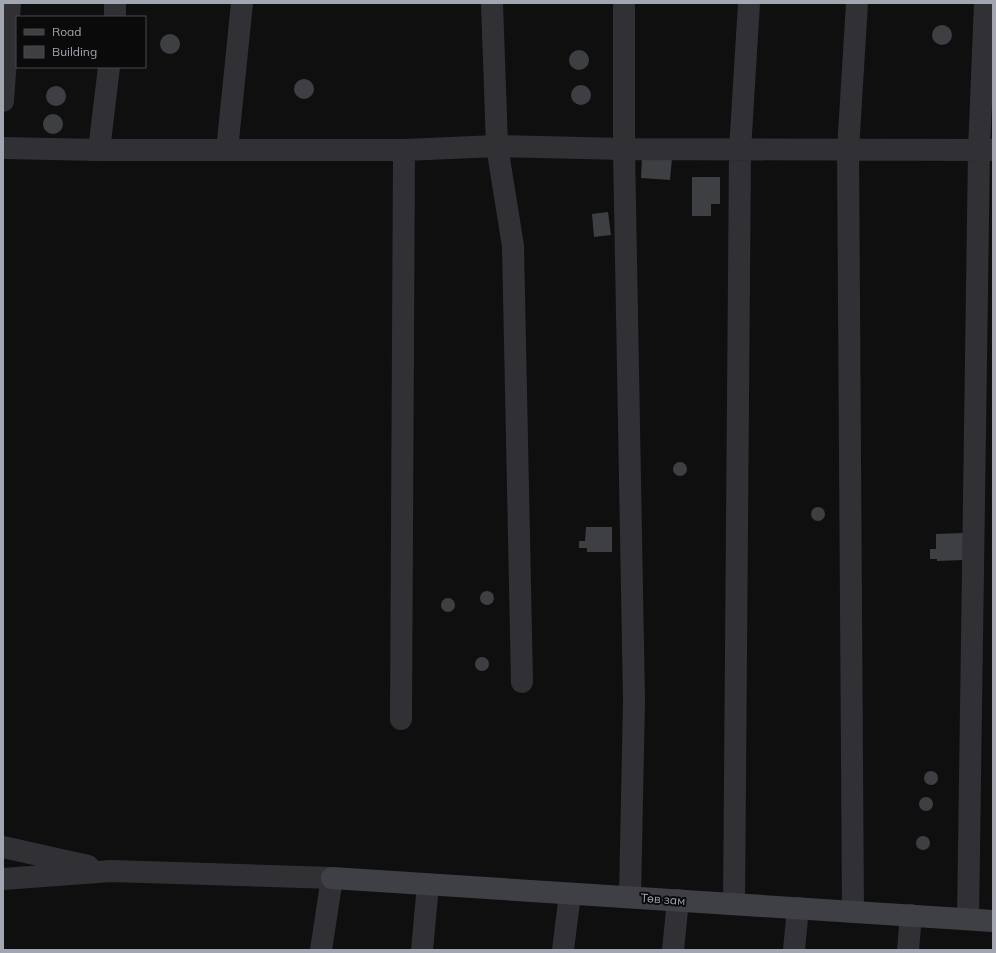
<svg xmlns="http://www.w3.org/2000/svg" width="996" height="953" font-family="Mulish,sans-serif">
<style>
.building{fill:#3e3f43}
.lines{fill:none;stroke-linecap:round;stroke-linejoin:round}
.street{stroke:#313135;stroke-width:22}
.secondary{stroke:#3f4045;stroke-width:22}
.labels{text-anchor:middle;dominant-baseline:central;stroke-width:4;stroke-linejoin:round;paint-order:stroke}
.street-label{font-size:12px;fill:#a2a6b0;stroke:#0a0a0b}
</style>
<rect width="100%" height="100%" fill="#0f0f10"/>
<path class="building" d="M932 35a10 10 0 1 1 20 0a10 10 0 1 1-20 0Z
M160 44a10 10 0 1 1 20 0a10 10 0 1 1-20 0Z
M569 60a10 10 0 1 1 20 0a10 10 0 1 1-20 0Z
M294 89a10 10 0 1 1 20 0a10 10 0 1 1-20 0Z
M571 95a10 10 0 1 1 20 0a10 10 0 1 1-20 0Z
M46 96a10 10 0 1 1 20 0a10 10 0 1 1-20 0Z
M43 124a10 10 0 1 1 20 0a10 10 0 1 1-20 0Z
M642 156 672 158 670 180 641 178Z
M692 177H720V204H711V216H692Z
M608 212 611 235 594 237 592 214Z
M673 469a7 7 0 1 1 14 0a7 7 0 1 1-14 0Z
M811 514a7 7 0 1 1 14 0a7 7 0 1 1-14 0Z
M586 527H612V552H587V548H579V541H585Z
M963 533 964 560 937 561V559H930V549H936V534Z
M480 598a7 7 0 1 1 14 0a7 7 0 1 1-14 0Z
M441 605a7 7 0 1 1 14 0a7 7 0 1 1-14 0Z
M475 664a7 7 0 1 1 14 0a7 7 0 1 1-14 0Z
M924 778a7 7 0 1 1 14 0a7 7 0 1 1-14 0Z
M919 804a7 7 0 1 1 14 0a7 7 0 1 1-14 0Z
M916 843a7 7 0 1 1 14 0a7 7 0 1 1-14 0Z"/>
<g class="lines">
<path class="street" d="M492 3 497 146 513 246 522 682
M624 3V149L634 700 630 897
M115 17V3
M3 101 10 3
M3 148 99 150H404L497 146 624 149 993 150
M99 150 109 67
M227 150 242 3
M401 719 404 150
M3 847 88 866
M3 879 111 871 332 878 321 950
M734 904 740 150 749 3
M853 912 848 150 857 3
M968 919 979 150 985 3
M422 950 428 885
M563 950 570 894
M673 950 678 900
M794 950 798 908
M908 950 911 915"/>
<path class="secondary" d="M332 878 993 921"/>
</g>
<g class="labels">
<g class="street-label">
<text transform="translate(663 899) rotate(4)">Төв зам</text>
</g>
</g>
<rect width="996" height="953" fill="none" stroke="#a2a6b0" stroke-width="8"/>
<rect x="16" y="16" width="130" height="52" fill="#0a0a0b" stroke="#47484d"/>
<rect x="24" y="29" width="20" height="6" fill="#3f4045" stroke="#47484d"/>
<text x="52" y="36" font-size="12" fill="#a2a6b0">Road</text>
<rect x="24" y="46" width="20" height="12" fill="#3e3f43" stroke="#47484d"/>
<text x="52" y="56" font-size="12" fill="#a2a6b0">Building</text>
</svg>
